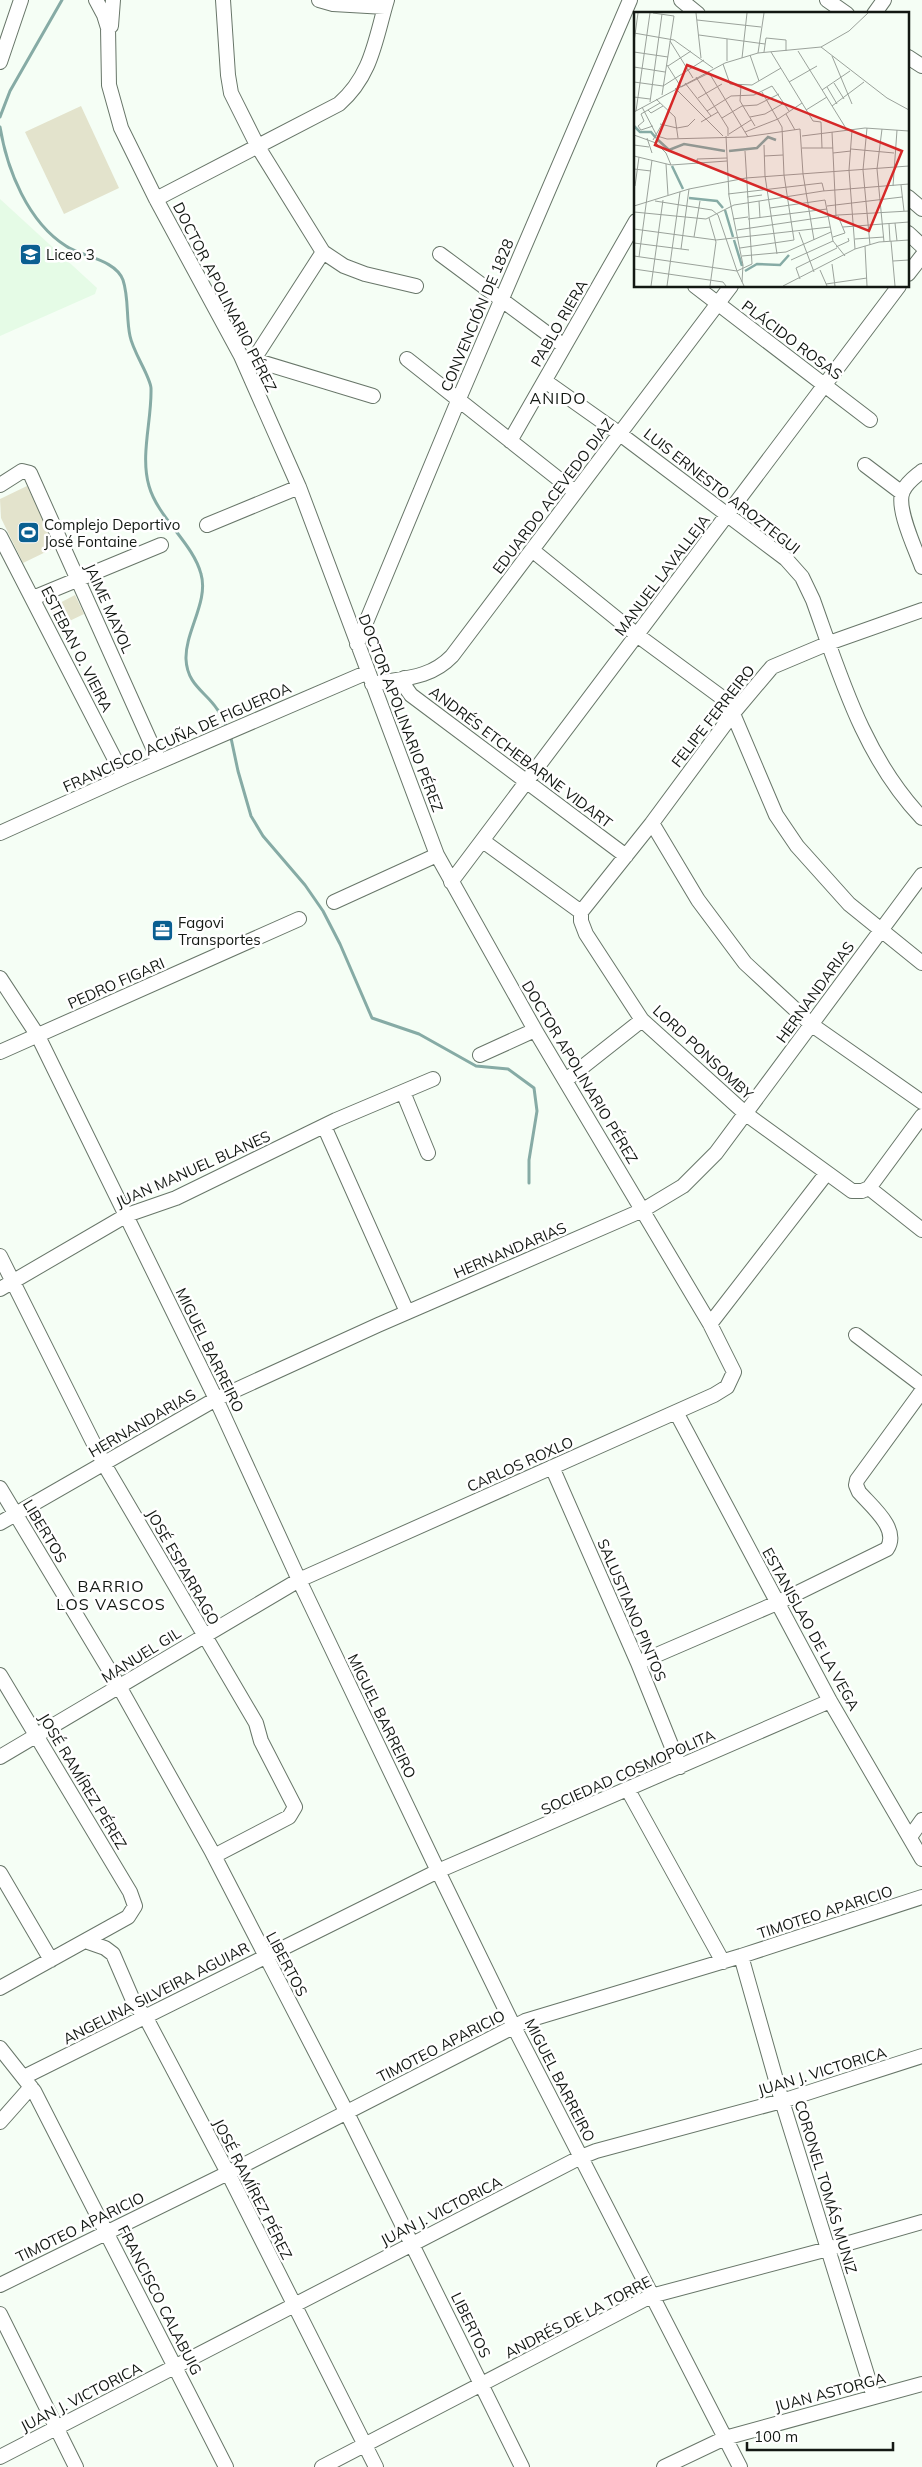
<svg xmlns="http://www.w3.org/2000/svg" width="922" height="2467" font-family="Mulish,sans-serif">
<style>
.built{fill:#e5fbe6}
.green{fill:#e3e3cc}
.lines{fill:none;stroke-linecap:round;stroke-linejoin:round}
.stream{stroke:#86aba5;stroke-width:3}
.minor-casing{stroke:#687669;stroke-width:16}
.minor{stroke:#fff;stroke-width:14}
.labels{text-anchor:middle;dominant-baseline:central;stroke-width:5;stroke-linejoin:round;paint-order:stroke}
.poi-label{font-size:15px;fill:#131813;stroke:#fff;text-anchor:start}
.street-label{font-size:15px;fill:#131813;stroke:#fff}
.neighbourhood-label{font-size:16px;letter-spacing:1px;fill:#131813;stroke:#fff}
.inset-river{fill:none;stroke:#86aba5;stroke-width:2.5}
.inset-road{fill:none;stroke:#9ba29b;stroke-width:1}
.view{fill:#d62828;fill-opacity:0.15;stroke:#d62828;stroke-width:2.5}
.inset-edge{fill:none;stroke:#131813;stroke-width:2.5}
</style>
<rect width="100%" height="100%" fill="#f5fef5"/>
<path class="built" d="M0 199 97 288 95 294 0 336Z"/>
<path class="green" d="M81 106 119 188 64 214 25 132Z
M27 486 56 547 23 563 1 518 0 499Z
M75 595 84 614 59 626 50 608Z"/>
<g class="lines">
<path class="stream" d="M0 117 10 91 62 0
M0 127C7 170 28 222 66 246 82 257 115 259 123 280 129 298 126 318 130 336 133 352 150 376 151 388 152 420 140 455 149 486 158 518 193 543 201 574 209 601 185 632 186 659 187 685 206 692 217 709 221 714 223 720 226 725
M231 738 238 771 251 816 263 836 305 885 323 911 340 944 372 1018 419 1034 476 1066 508 1069 534 1088 537 1111 529 1160V1183"/>
<defs>
<path id="minor" d="M223 0 228 75 231 93 258 147 323 252 344 266 365 274 416 286
M319 0 333 4 385 7
M681 0 698 14
M827 0 847 14
M874 14 884 0
M111 26 113 0
M908 57 922 66
M0 62 21 0
M908 197 922 209
M156 199 339 104C372 75 375 40 387 0
M908 233 922 246
M440 254 564 346
M908 274 922 256
M695 286 870 420
M241 356 373 396
M254 359 323 252
M407 359 575 492
M545 381 620 434 786 559 802 577 813 600C841 678 864 757 922 818
M510 441 636 221
M865 465 902 493
M922 471C915 477 907 482 903 491 895 507 916 550 922 567
M0 485 22 471 30 473 159 761
M207 525 299 487
M0 536 124 777
M532 550 637 635 728 702 776 815 797 846 849 904 922 963
M33 598 161 545
M357 644 458 401 630 0
M404 678 406 688 411 695 626 856
M372 684C403 678 430 679 452 656L731 286
M652 823 698 900 745 963 812 1025 922 1102
M0 833 124 777 368 672
M483 841 581 912
M451 882 899 286
M334 902 437 855
M581 912V921L586 934 642 1020 746 1114 852 1191H862L869 1188 922 1116
M581 912 652 823 734 712 772 667 829 643 922 610
M0 978 38 1036 216 1399 299 1580 438 1871 514 2027 740 2467
M0 1052 299 919
M480 1055 535 1030
M566 1080 642 1020
M403 1092 428 1153
M324 1126 407 1312
M869 1188 922 1230
M0 1256 104 1464 256 1723 261 1741 295 1807 289 1817 214 1856
M0 1289 127 1215 176 1198 336 1120 433 1079
M710 1324 826 1174
M856 1335 922 1385
M676 1412 830 1701 922 1859
M552 1467 638 1663 680 1767
M0 1488 120 1688 211 1850 347 2113 522 2467
M0 1523 216 1399 378 1325 643 1210 683 1186 716 1153 922 875
M638 1663 777 1603 887 1549C900 1529 872 1507 859 1492L856 1485 857 1480 922 1391
M0 1675 130 1892 135 1906 128 1917 0 1988
M0 1757 299 1580 714 1395 727 1387 734 1372 710 1324 535 1030 437 855 299 487 241 356 156 199 121 128 109 85 108 28 104 15 96 0
M628 1790 723 1962
M910 1837 922 1820
M0 1873 51 1960
M85 1941 105 1948 113 1954 135 2005 145 2016 228 2173 376 2467
M741 1956 782 2101 874 2397
M0 2048 34 2091 226 2467
M24 2077 438 1871 830 1701
M0 2122 31 2087
M0 2285 228 2173 525 2021 741 1956 922 1897
M0 2314 76 2467
M0 2457 581 2157 596 2151 782 2101 922 2056
M322 2467 651 2296 828 2249 922 2222
M664 2467 725 2438 922 2384"/>
</defs>
<use href="#minor" class="minor-casing"/>
<use href="#minor" class="minor"/>
</g>
<defs>
<symbol id="school-square" viewBox="-11 -11 22 22"><rect x="-9" y="-9" width="18" height="18" rx="4" fill="#0a5f91" stroke="#fff"/><path d="M0-5L7-2L0 1L-7-2ZM-4 1L0 2.5L4 1V4Q0 6-4 4Z" fill="#fff"/></symbol>
<symbol id="stadium-square" viewBox="-11 -11 22 22"><rect x="-9" y="-9" width="18" height="18" rx="4" fill="#0a5f91" stroke="#fff"/><path d="M0-5a6.5 5 0 1 0 0 10a6.5 5 0 1 0 0-10ZM-3.5-1.8h7v3.6h-7Z" fill="#fff"/></symbol>
<symbol id="office-square" viewBox="-11 -11 22 22"><rect x="-9" y="-9" width="18" height="18" rx="4" fill="#0a5f91" stroke="#fff"/><path d="M-6-3h4V-5.5h4V-3h4V5H-6ZM-1-4.5V-3h2v-1.5ZM-6 0V1H6V0Z" fill="#fff"/></symbol>
</defs>
<g fill-rule="evenodd">
<use href="#school-square" x="18" y="242" width="25" height="25"/>
<use href="#stadium-square" x="16" y="520" width="25" height="25"/>
<use href="#office-square" x="150" y="918" width="25" height="25"/>
</g>
<g class="labels">
<g class="poi-label">
<text x="46" y="254">Liceo 3</text>
<text x="44" y="524">Complejo Deportivo<tspan x="44" dy="17">José Fontaine</tspan></text>
<text x="178" y="922">Fagovi<tspan x="178" dy="17">Transportes</tspan></text>
</g>
<g class="street-label">
<text transform="translate(225 297) rotate(63)">DOCTOR APOLINARIO PÉREZ</text>
<text transform="translate(477 315) rotate(-67)">CONVENCIÓN DE 1828</text>
<text transform="translate(559 323) rotate(-60)">PABLO RIERA</text>
<text transform="translate(792 340) rotate(37)">PLÁCIDO ROSAS</text>
<text transform="translate(722 491) rotate(38)">LUIS ERNESTO AROZTEGUI</text>
<text transform="translate(553 496) rotate(-53)">EDUARDO ACEVEDO DIAZ</text>
<text transform="translate(662 575) rotate(-53)">MANUEL LAVALLEJA</text>
<text transform="translate(109 608) rotate(66)">JAIME MAYOL</text>
<text transform="translate(77 649) rotate(63)">ESTEBAN O. VIEIRA</text>
<text transform="translate(401 713) rotate(69)">DOCTOR APOLINARIO PÉREZ</text>
<text transform="translate(713 716) rotate(-52)">FELIPE FERREIRO</text>
<text transform="translate(177 737) rotate(-24)">FRANCISCO ACUÑA DE FIGUEROA</text>
<text transform="translate(521 757) rotate(37)">ANDRÉS ETCHEBARNE VIDART</text>
<text transform="translate(116 983) rotate(-24)">PEDRO FIGARI</text>
<text transform="translate(815 992) rotate(-54)">HERNANDARIAS</text>
<text transform="translate(703 1052) rotate(43)">LORD PONSOMBY</text>
<text transform="translate(580 1072) rotate(59)">DOCTOR APOLINARIO PÉREZ</text>
<text transform="translate(193 1169) rotate(-24)">JUAN MANUEL BLANES</text>
<text transform="translate(510 1250) rotate(-23)">HERNANDARIAS</text>
<text transform="translate(210 1350) rotate(64)">MIGUEL BARREIRO</text>
<text transform="translate(142 1423) rotate(-30)">HERNANDARIAS</text>
<text transform="translate(520 1464) rotate(-24)">CARLOS ROXLO</text>
<text transform="translate(45 1531) rotate(59)">LIBERTOS</text>
<text transform="translate(183 1567) rotate(60)">JOSÉ ESPARRAGO</text>
<text transform="translate(632 1610) rotate(67)">SALUSTIANO PINTOS</text>
<text transform="translate(811 1629) rotate(61)">ESTANISLAO DE LA VEGA</text>
<text transform="translate(141 1655) rotate(-32)">MANUEL GIL</text>
<text transform="translate(382 1716) rotate(64)">MIGUEL BARREIRO</text>
<text transform="translate(628 1772) rotate(-24)">SOCIEDAD COSMOPOLITA</text>
<text transform="translate(83 1781) rotate(59)">JOSÉ RAMÍREZ PÉREZ</text>
<text transform="translate(825 1912) rotate(-18)">TIMOTEO APARICIO</text>
<text transform="translate(287 1964) rotate(62)">LIBERTOS</text>
<text transform="translate(156 1993) rotate(-27)">ANGELINA SILVEIRA AGUIAR</text>
<text transform="translate(441 2046) rotate(-27)">TIMOTEO APARICIO</text>
<text transform="translate(822 2071) rotate(-17)">JUAN J. VICTORICA</text>
<text transform="translate(560 2080) rotate(63)">MIGUEL BARREIRO</text>
<text transform="translate(826 2187) rotate(73)">CORONEL TOMÁS MUNIZ</text>
<text transform="translate(253 2189) rotate(63)">JOSÉ RAMÍREZ PÉREZ</text>
<text transform="translate(441 2211) rotate(-27)">JUAN J. VICTORICA</text>
<text transform="translate(80 2227) rotate(-26)">TIMOTEO APARICIO</text>
<text transform="translate(160 2300) rotate(63)">FRANCISCO CALABUIG</text>
<text transform="translate(578 2317) rotate(-27)">ANDRÉS DE LA TORRE</text>
<text transform="translate(471 2325) rotate(64)">LIBERTOS</text>
<text transform="translate(830 2392) rotate(-15)">JUAN ASTORGA</text>
<text transform="translate(81 2397) rotate(-27)">JUAN J. VICTORICA</text>
</g>
<g class="neighbourhood-label">
<text x="558" y="398">ANIDO</text>
<text x="111" y="1586">BARRIO<tspan x="111" dy="18">LOS VASCOS</tspan></text>
</g>
</g>
<g transform="translate(634 12)">
<rect width="275" height="275" fill="#f5fef5"/>
<path class="inset-river" d="M0 114 6 120H17L22 126M23 127 35 138 50 132 91 139M95 139 123 136 134 125 142 128M38 154 49 177M55 186 83 189 89 196M91 198 99 225M100 228 108 254M111 259 123 252 146 253 155 243"/>
<path class="inset-road" d="M19 1 40 4 28 83M62 1 67 46M63 8 127 15M0 21 40 28 79 56M65 23 131 32M36 29 59 66M0 30 4 1M187 35 253 86 275 98M164 39 213 118M0 40 34 45M130 40 132 26 152 28V39M137 40 179 109 187 110 188 136M124 41 130 1M116 43 125 69M198 44 218 92M108 46 113 1M93 49V27M89 52 96 72M33 53 47 75 75 61M34 54 57 39M0 55 31 60M74 59 114 125M62 65 94 116V124M0 70 29 74 70 48M155 70 183 54M51 71 77 104M200 71 210 87M96 72 118 73 147 56M107 73 106 89 121 114M193 75 203 92M41 76 89 124M188 78 216 59M0 85 16 87M64 86 88 72M22 87 41 105 44 126M16 90 28 2M198 94 230 70M8 95 23 124 33 127 111 125 166 117 169 162 180 228M14 98 17 101 29 94M172 98 193 85M2 99 16 1M73 99 97 84 120 83 138 74 155 99M0 100 91 51 124 41 187 35 215 19 234 1M152 102 161 118M116 105 131 102 150 91M88 106 108 94 123 93 145 82M67 110 84 100M26 112 43 116 54 114 61 107M19 114 7 118 4 114 10 109 7 102 26 91M233 116 229 158 236 233M248 117 243 157 250 230M218 118 215 158 221 237M111 120 144 107 168 91M198 120 202 204M95 122 117 108M0 123 22 131 32 141 37 153M92 124 95 184 109 253 108 270M168 124 231 116 275 119M13 126 18 141M19 128 35 100M0 133 15 135M130 133 131 164 143 242M168 136H199M217 137 260 141M199 141 217 139M0 144 37 153 93 149M130 144 149 143M32 152 34 183M64 152 63 147 93 146M0 157 17 159M267 173 270 199M1 174 5 145M259 174 263 118M94 182 188 171 190 179M113 185 128 183M21 189 78 198 84 203 103 259 118 252 111 139M125 189 126 206M0 194 55 177 112 166 275 154M193 194 268 185M136 196 191 188 199 229 211 244M0 200 72 207 100 193 189 179 275 172M75 206 82 230 76 274M99 207 114 205M114 207 193 197M261 211 263 229M255 212 256 229M209 215 275 210M0 217 82 228 196 215M103 218 204 203 275 199M165 220 180 260M60 225 66 189M199 225 211 221 204 204M221 227 250 225M257 229 261 274M0 231 55 238M231 234 233 274M202 235 215 229 214 226M106 236 160 228 150 163 148 115 128 80M47 237 55 177M0 244 103 259 110 274M108 244 152 240 197 220M5 245 18 148M157 248 199 229M259 249 275 248M198 252 201 274M0 257 89 270 92 274M186 258 193 274M166 267 162 256 203 236M192 272 233 266M17 274 29 188M33 274 46 180M149 274 221 237 245 230 275 228"/>
<path class="view" d="M53 53 268 139 235 219 21 133Z"/>
<rect width="275" height="275" class="inset-edge"/>
</g>
<path d="M747 2442v8h146v-8" fill="none" stroke="#131813" stroke-width="2.5"/>
<text x="754" y="2442" font-size="15" fill="#131813" stroke="#ffffff" stroke-width="4" paint-order="stroke">100 m</text>
</svg>
